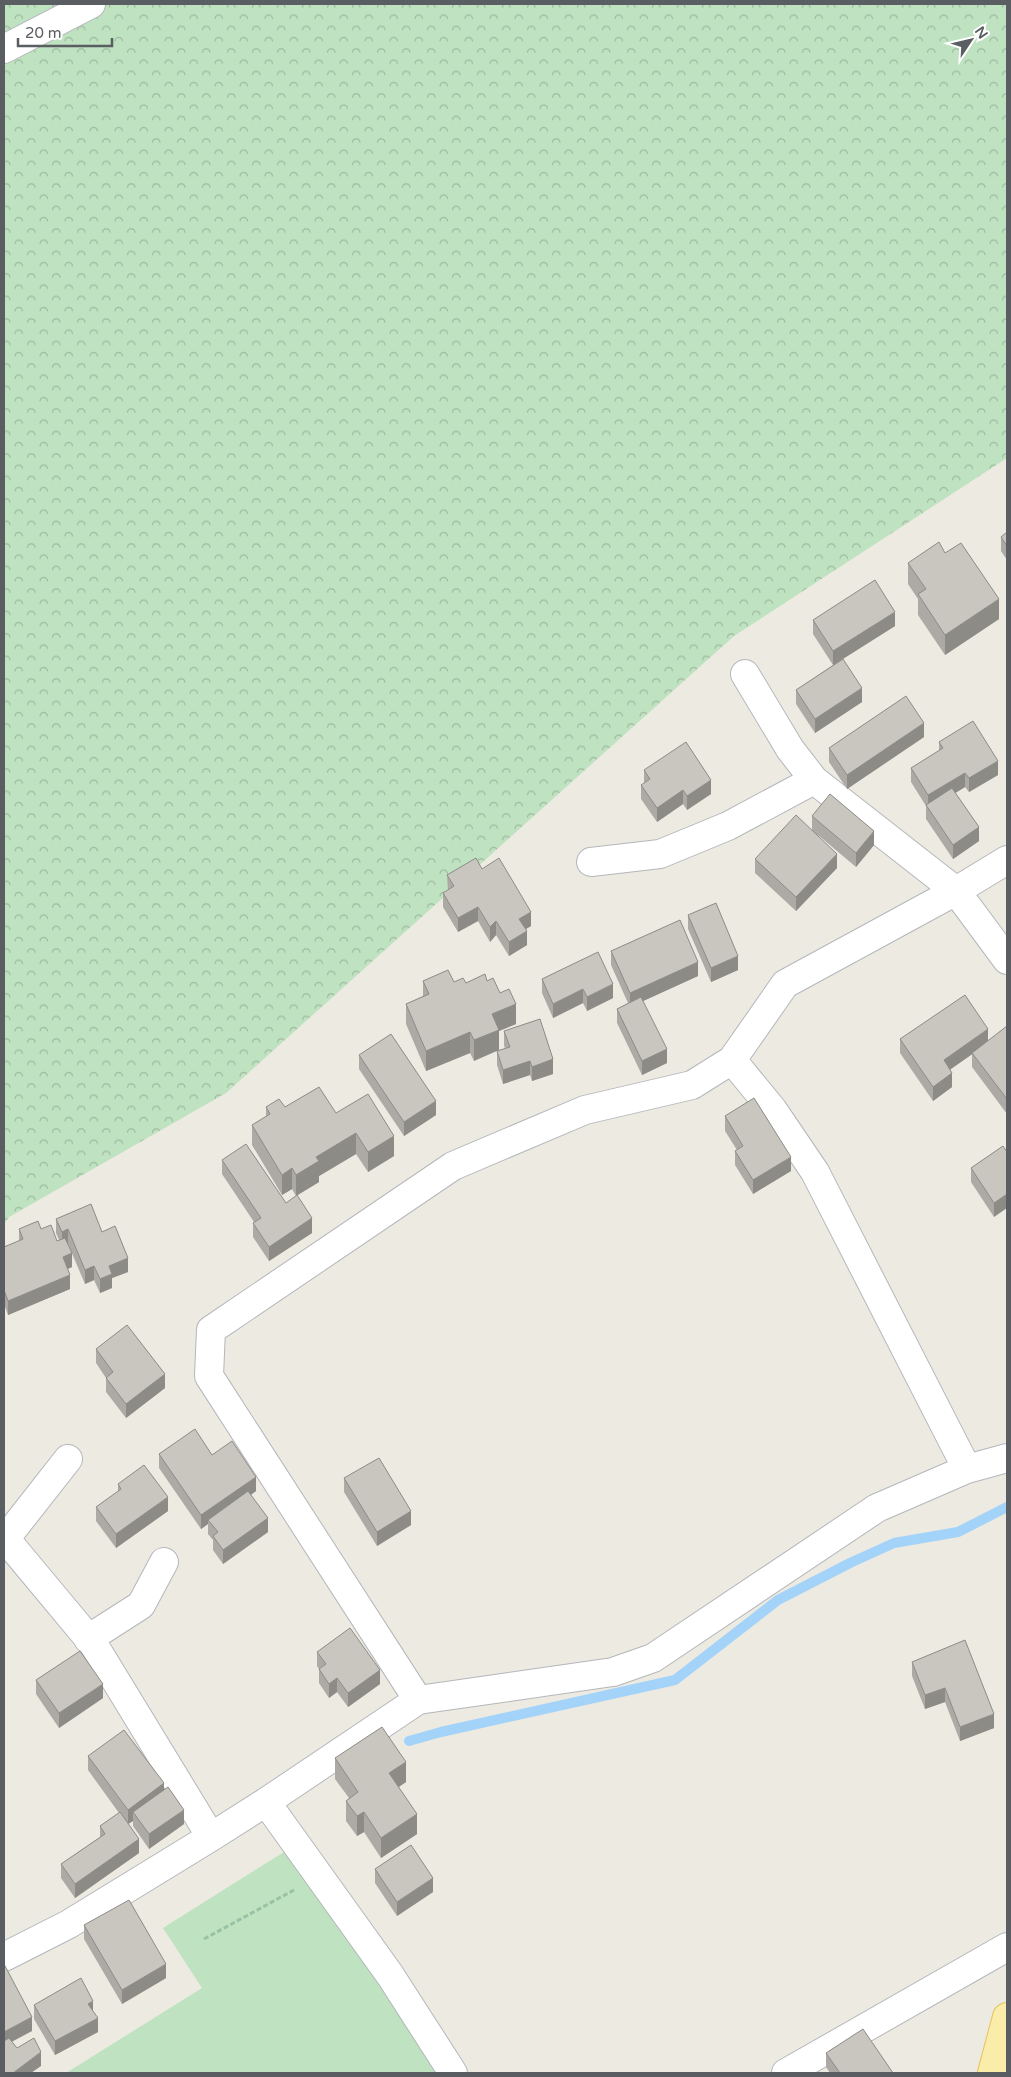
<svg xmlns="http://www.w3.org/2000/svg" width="1011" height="2077" font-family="'Varela Round',sans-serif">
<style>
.grass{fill:#bfe2c0}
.forest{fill:url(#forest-crowns)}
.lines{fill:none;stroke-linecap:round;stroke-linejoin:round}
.stream{stroke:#a4d3f9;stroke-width:10}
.minor-casing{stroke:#b4b7bb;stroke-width:30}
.major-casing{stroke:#e7c35f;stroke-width:30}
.path{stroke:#99c2a5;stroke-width:3;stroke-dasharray:5 2.5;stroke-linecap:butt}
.minor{stroke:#fff;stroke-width:28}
.major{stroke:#f9eda9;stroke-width:28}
.wall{fill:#adaaa5}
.shaded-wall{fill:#8d8b86}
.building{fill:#c9c6c0;stroke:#8d8b86}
</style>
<defs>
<pattern id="forest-crowns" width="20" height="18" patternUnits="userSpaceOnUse" patternTransform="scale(1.25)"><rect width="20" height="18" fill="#bfe2c0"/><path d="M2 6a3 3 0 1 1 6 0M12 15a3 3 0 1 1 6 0" fill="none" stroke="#9eba9f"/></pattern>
</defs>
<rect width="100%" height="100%" fill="#eceae1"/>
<path class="grass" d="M284 1852 378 1973 438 2073H66L202 1988 163 1928Z"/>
<path class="forest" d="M4 4H1007V458L734 636 226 1093 9 1217 4 1224Z"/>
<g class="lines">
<path class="stream" d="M409 1741 441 1732 675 1680 778 1600 850 1563 894 1543 958 1532 1007 1507"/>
<defs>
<path id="minor" d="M4 49 91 4
M745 674 790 749 814 780 956 891 1007 860
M591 862 660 854 728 826 814 780
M732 1060 773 1110 815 1172 967 1469
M4 1537 94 1645 211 1837
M6 1538 68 1459
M88 1639 141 1605 164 1562
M418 1700 209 1376 211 1330 453 1166 585 1110 692 1085 732 1060 785 984 956 891 1007 960
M266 1802 390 1975 453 2073
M4 1957 69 1924 211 1837 266 1802 418 1700 613 1672 653 1658 877 1508 967 1469 1007 1458
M786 2073 1007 1947"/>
<path id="major" d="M992 2073 1007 2017"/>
</defs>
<use href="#minor" class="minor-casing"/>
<use href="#major" class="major-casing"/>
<path class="path" d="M204 1939 294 1890"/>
<use href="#minor" class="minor"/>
<use href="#major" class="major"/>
</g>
<path class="wall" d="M1007 532V560L1001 551V537Z
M945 553 999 619 945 655 918 615V599L908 584V563Z
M813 620 895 626 843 659 862 702 815 733 796 704V690L833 665 813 634Z
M924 737 847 789 829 762V748Z
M939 742 998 775 969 792 965 787 955 793 979 841 953 859 926 819V806L911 782V768L939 751Z
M644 770 711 794 687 810 683 804 657 822 641 799V785L644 783Z
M812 816 874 845 856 867 818 835 837 868 796 911 755 873V859L812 830Z
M482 869 531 926 526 929 527 945 509 956 496 935 490 942 478 921 458 932 443 907V893L448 890 447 875Z
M688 915 738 970 711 982 688 929Z
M611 951 698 976 643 1001 667 1063 642 1075 617 1023V1009L628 1003 611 965Z
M542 979 613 998 587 1011 583 1003 553 1018 542 993Z
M423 981 466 983 487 981 500 993 516 1024 499 1031 474 1061 470 1053 426 1071 406 1024V1004L423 996Z
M1007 1026V1114L972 1067V1054L950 1069 952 1087 933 1101 900 1053V1039L988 1041Z
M504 1031 553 1074 532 1081 530 1075 503 1084 497 1065V1051L505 1049 504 1045Z
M359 1055 436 1115 404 1136 359 1069Z
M266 1107H285L336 1113 394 1156 368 1172 356 1154 319 1176V1182L296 1196 292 1189 282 1195 252 1145V1125L266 1116Z
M725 1116 791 1171 753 1194 735 1165V1151L737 1150 725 1131Z
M1003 1146 994 1217 971 1182V1168Z
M222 1160 286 1203 312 1233 269 1261 253 1237V1223L254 1222 222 1174Z
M56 1219 102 1232 128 1272 112 1278V1288L100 1293 94 1280 85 1284 68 1244 72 1267 67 1269 70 1289 8 1315 4 1304V1247L19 1241V1229H41L57 1241 59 1240 56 1233Z
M96 1349 165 1388 126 1418 106 1392V1378L96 1363Z
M159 1454 212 1455 256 1491 251 1495 268 1532 223 1564 213 1550V1540L208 1534V1524L201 1529 159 1468Z
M344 1478 411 1525 377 1546 344 1492Z
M118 1484 168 1511 116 1548 96 1521V1507L118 1492Z
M317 1652 380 1684 348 1707 337 1692 329 1698 319 1683V1669L317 1666Z
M912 1662 994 1728 960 1741 945 1702 925 1709 912 1676Z
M36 1680 103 1698 59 1728 36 1694Z
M88 1756 164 1790 184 1824 149 1849 133 1826V1821L128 1824 139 1853 75 1898 61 1878V1864L100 1837V1826L119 1813 88 1770Z
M335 1758 406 1782 399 1787 417 1834 381 1858 364 1832 357 1836 346 1821V1801L349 1798 335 1779Z
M375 1869 433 1892 397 1916 375 1883Z
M84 1925 166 1978 122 2004 84 1939Z
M34 2005 98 2032 55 2055 34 2019Z
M826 2053 893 2073H830L826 2067Z"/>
<path class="shaded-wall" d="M999 599V619L945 655V635Z
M895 612V626L833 665V651Z
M862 688V702L815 733V719Z
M924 723V737L847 789V775Z
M998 761V775L969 792V778Z
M965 773V787L928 810V795Z
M711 780V794L687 810V796Z
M683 790V804L657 822V808Z
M979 827V841L953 859V845Z
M874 831V845L856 867V853Z
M837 854V868L796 911V897Z
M478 907V921L458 932V918Z
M531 912V926L519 933V919Z
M496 921V935L490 942V927Z
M527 931V945L509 956V942Z
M738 956V970L711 982V968Z
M698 962V976L630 1007V993Z
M613 984V998L587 1011V997Z
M583 989V1003L553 1018V1004Z
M516 1004V1024L499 1031V1050L474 1061V1040L492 1014Z
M988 1029V1043L944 1074V1060Z
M470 1032V1053L426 1071V1051Z
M667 1049V1063L642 1075V1061Z
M553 1059V1074L532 1081V1067Z
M530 1061V1075L503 1084V1070Z
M952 1073V1087L933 1101V1087Z
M436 1101V1115L404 1136V1122Z
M356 1133V1154L319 1176V1182L296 1196V1175L316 1157Z
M394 1136V1156L368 1172V1152Z
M791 1157V1171L753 1194V1180Z
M292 1168V1189L282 1195V1175Z
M1007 1194V1208L994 1217V1203Z
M312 1218V1233L269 1261V1247Z
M68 1229V1244L62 1246V1232Z
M72 1253V1267L63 1271V1257Z
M128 1258V1272L112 1278V1288L100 1293V1279L109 1266Z
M94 1266V1280L85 1284V1270Z
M70 1275V1289L8 1315V1301Z
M165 1374V1388L126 1418V1404Z
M256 1477V1491L211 1522 208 1520V1524L201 1529V1515Z
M168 1497V1511L116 1548V1534Z
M411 1511V1525L377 1546V1532Z
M268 1518V1532L223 1564V1550Z
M380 1670V1684L348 1707V1693Z
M337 1678V1692L329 1698V1684Z
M103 1684V1698L59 1728V1713Z
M945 1688V1702L925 1709V1695Z
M994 1714V1728L960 1741V1727Z
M406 1762V1782L389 1793V1773Z
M164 1783V1797L133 1812V1821L128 1824V1810Z
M184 1810V1824L149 1849V1834Z
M364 1812V1832L357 1836V1816Z
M417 1814V1834L381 1858V1838Z
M139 1839V1853L75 1898V1884Z
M433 1878V1892L397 1916V1902Z
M166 1964V1978L122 2004V1990Z
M93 2001V2015L88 2004Z
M32 2017V2031L4 2046V2032Z
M98 2018V2032L55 2055V2041Z
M41 2052V2066L31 2073H13Z"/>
<path class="building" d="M1007 532V546L1001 537Z
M939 542 945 553 961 543 999 599 945 635 918 594 926 589 908 563Z
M875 580 895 612 833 651 813 620Z
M843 659 862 688 815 719 796 690Z
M906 696 924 723 847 775 829 748Z
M973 721 998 761 969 778 965 773 928 795 911 768 943 748 939 742Z
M686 742 711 780 687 796 683 790 657 808 641 785 650 779 644 770Z
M952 788 979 827 953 845 926 805Z
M830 794 874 831 856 853 812 816Z
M796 815 837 854 796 897 755 859Z
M476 858 482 869 499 858 531 912 519 919 527 931 509 942 496 921 490 927 478 907 458 918 443 893 454 886 447 875Z
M716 903 738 956 711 968 688 915Z
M680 920 698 962 630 993 611 951Z
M598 952 613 984 587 997 583 989 553 1004 542 979Z
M448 970 454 982 463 978 466 983 485 974 487 981 493 978 500 993 509 989 516 1004 492 1014 499 1030 474 1040 470 1032 426 1051 406 1004 429 994 423 981Z
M965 995 988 1029 944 1060 952 1073 933 1087 900 1039Z
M641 997 667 1049 642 1061 617 1009Z
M540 1019 553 1059 532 1067 530 1061 503 1070 497 1051 510 1047 504 1031Z
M1007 1026V1099L972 1053Z
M391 1034 436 1101 404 1122 359 1055Z
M319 1087 336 1113 368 1094 394 1136 368 1152 356 1133 316 1157 319 1161 296 1175 292 1168 282 1175 252 1125 270 1114 266 1107 279 1099 285 1107Z
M754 1098 791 1157 753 1180 735 1151 743 1146 725 1116Z
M246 1144 286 1203 297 1195 312 1218 269 1247 253 1223 261 1218 222 1160Z
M1003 1146 1007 1152V1194L994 1203 971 1168Z
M91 1204 102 1232 115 1226 128 1258 109 1266 112 1274 100 1279 94 1266 85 1270 68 1229 62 1232 56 1219Z
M38 1221 41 1229 51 1225 57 1241 65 1238 72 1253 63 1257 70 1275 8 1301 4 1290V1247L23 1239 19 1229Z
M127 1325 165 1374 126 1404 106 1378 113 1372 96 1349Z
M195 1429 212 1455 232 1441 256 1477 201 1515 159 1454Z
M379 1458 411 1511 377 1532 344 1478Z
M144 1465 168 1497 116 1534 96 1507 121 1489 118 1484Z
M248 1491 268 1518 223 1550 213 1536 218 1532 208 1520Z
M350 1628 380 1670 348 1693 337 1678 329 1684 319 1669 326 1664 317 1652Z
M965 1640 994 1714 960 1727 945 1688 925 1695 912 1662Z
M80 1651 103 1684 59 1713 36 1680Z
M382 1727 406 1762 389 1773 417 1814 381 1838 364 1812 357 1816 346 1801 358 1792 335 1758Z
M124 1730 164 1783 128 1810 88 1756Z
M168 1787 184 1810 149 1834 133 1812Z
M120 1812 139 1839 75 1884 61 1864 105 1834 100 1826Z
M411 1845 433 1878 397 1902 375 1869Z
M129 1900 166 1964 122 1990 84 1925Z
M4 1964 32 2017 4 2032Z
M81 1978 93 2001 88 2004 98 2018 55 2041 34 2005Z
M863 2029 893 2073H840L826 2053Z
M9 2038 17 2048 34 2038 41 2052 13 2073H4V2041Z"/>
<rect width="1011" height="2077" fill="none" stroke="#5a5d61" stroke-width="10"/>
<g transform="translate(971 40) rotate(55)" stroke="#ffffff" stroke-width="4" paint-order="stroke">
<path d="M0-4L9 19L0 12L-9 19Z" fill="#5a5d61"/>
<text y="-8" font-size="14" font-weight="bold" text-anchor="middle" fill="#5a5d61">N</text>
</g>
<path d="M18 38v8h94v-8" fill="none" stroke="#5a5d61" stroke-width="2.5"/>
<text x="25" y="38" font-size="15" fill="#5a5d61" stroke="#ffffff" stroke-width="4" paint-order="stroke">20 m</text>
</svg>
